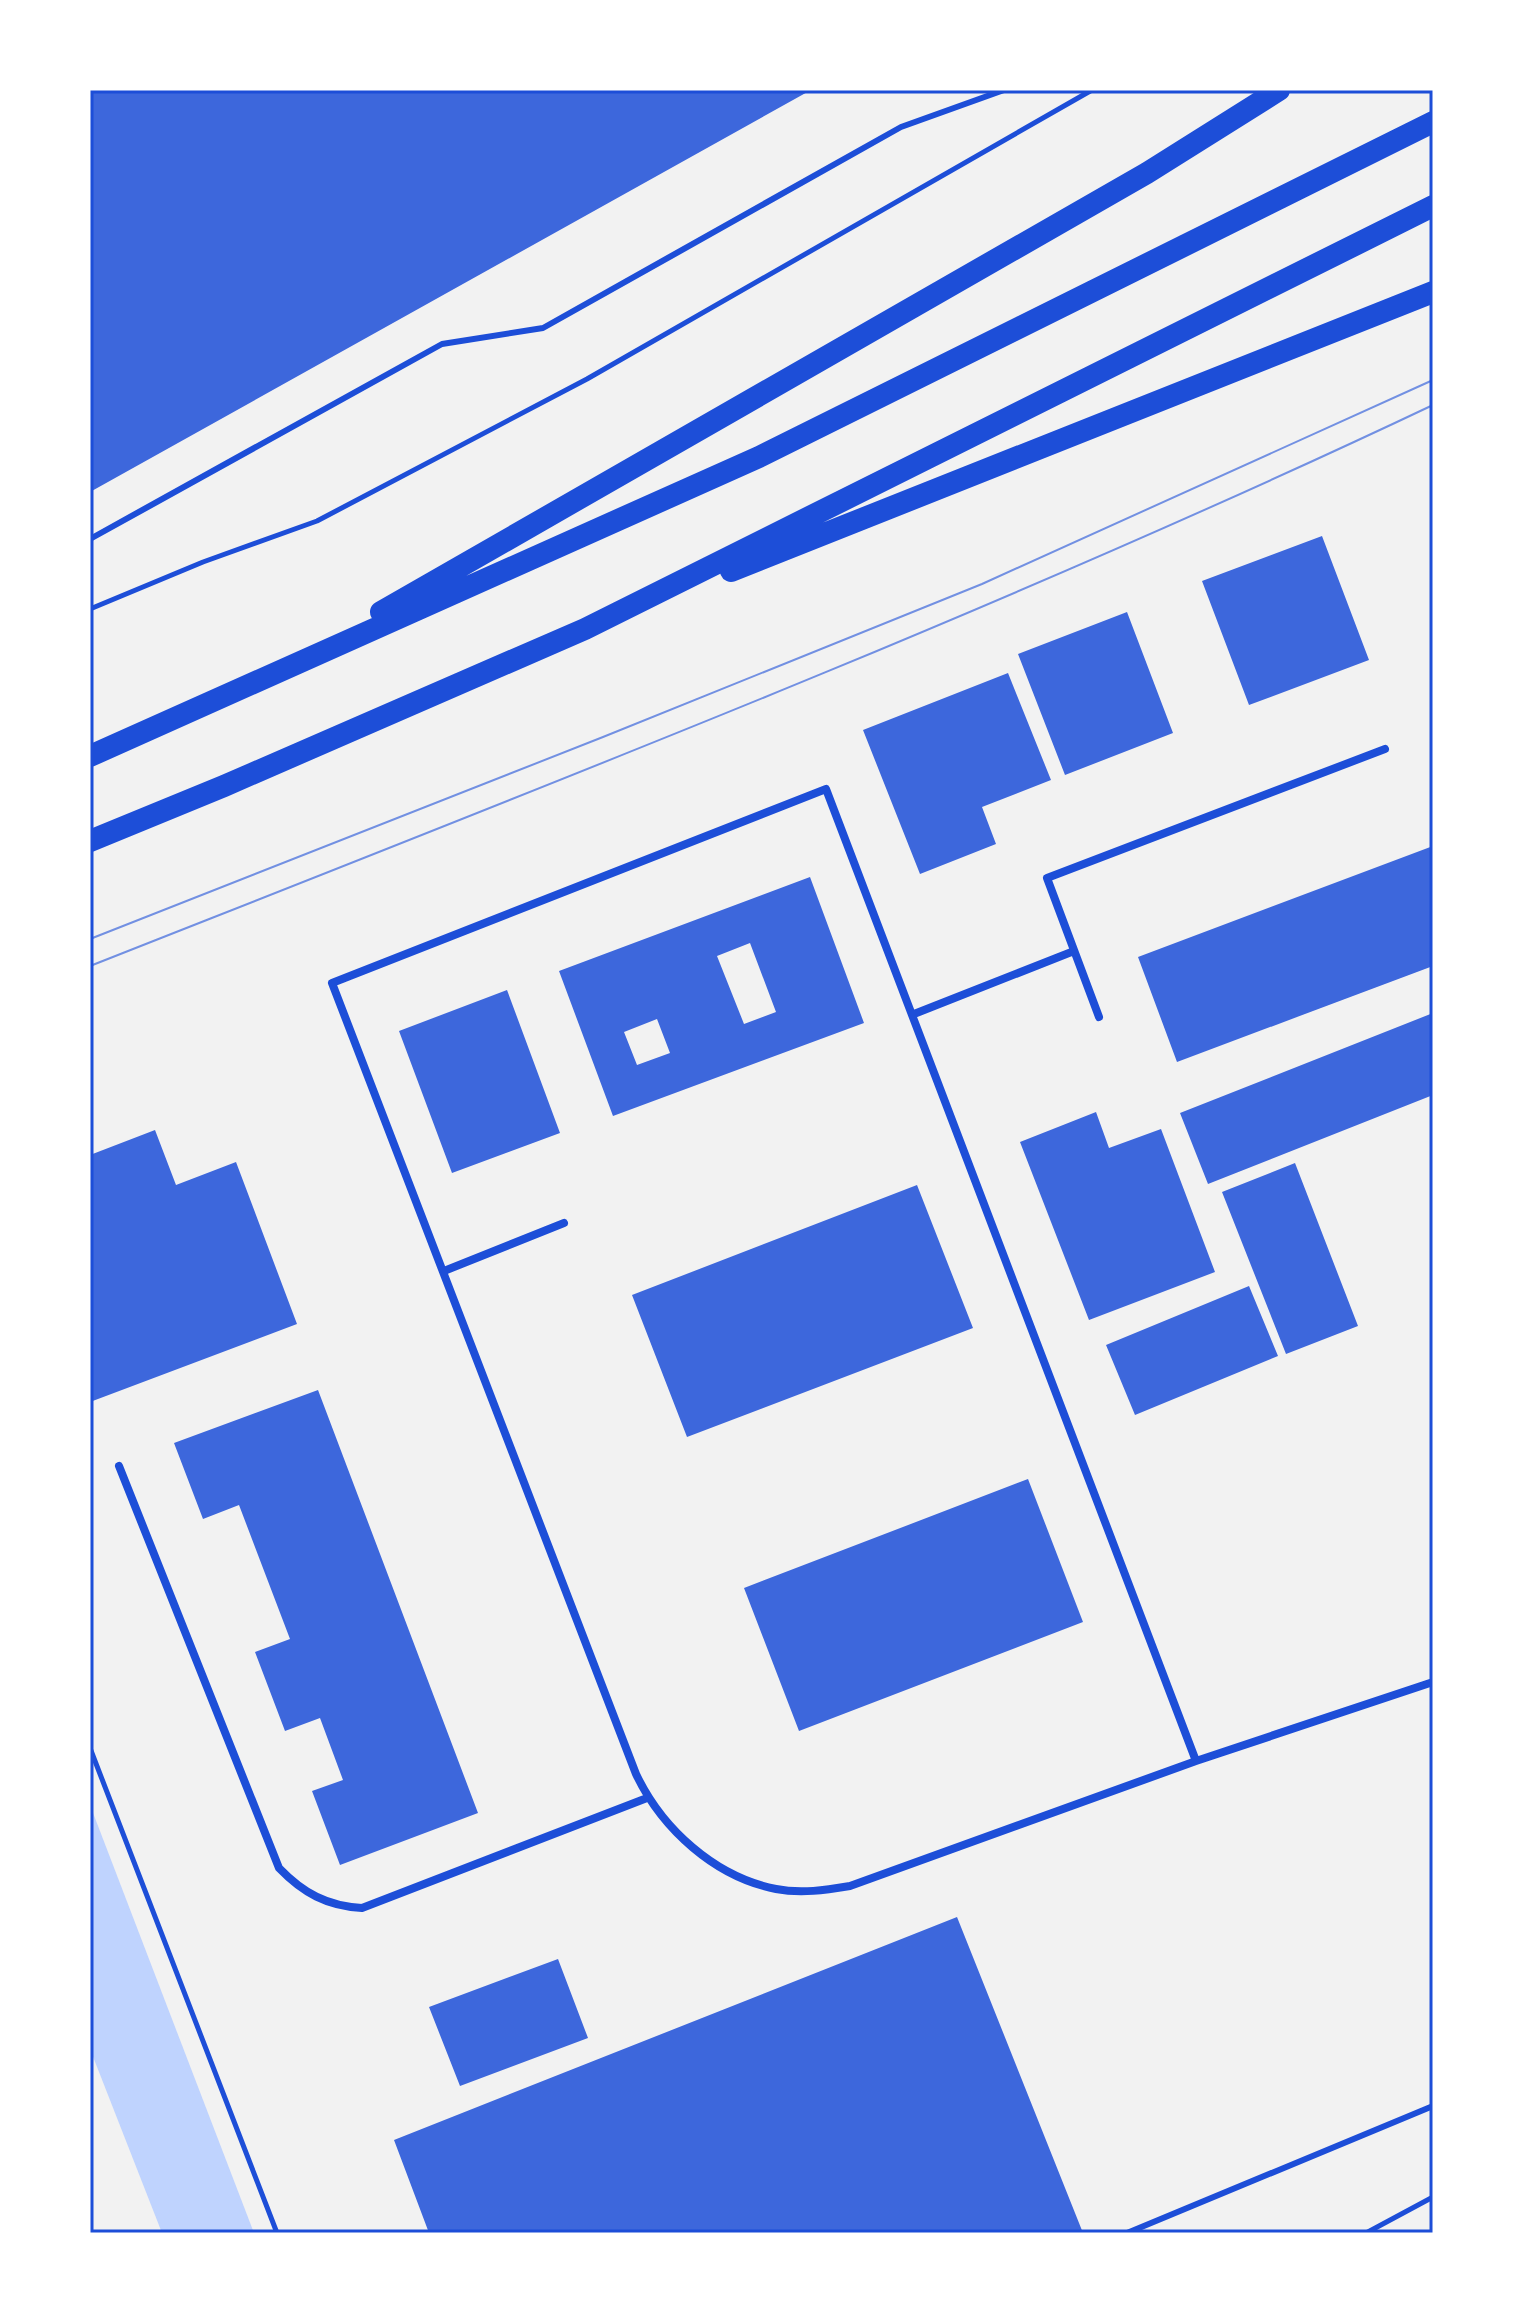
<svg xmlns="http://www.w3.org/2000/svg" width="1523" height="2323" font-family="'Alegreya Sans',sans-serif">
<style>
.water{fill:#bfd3fe}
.building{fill:#3d67dc;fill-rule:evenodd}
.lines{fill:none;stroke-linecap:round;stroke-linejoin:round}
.path{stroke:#1d4ed8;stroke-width:5}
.service{stroke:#1d4ed8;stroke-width:6}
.minor{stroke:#1d4ed8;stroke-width:8}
.trunk{stroke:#1d4ed8;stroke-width:22}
.tram{stroke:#7290e2;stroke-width:2}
.neatline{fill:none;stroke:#1d4ed8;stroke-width:3}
</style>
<rect width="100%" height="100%" fill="#f2f2f2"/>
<path class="water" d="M90 1805 254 2233H162L90 2049Z"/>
<path class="building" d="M90 90H811L90 492Z
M1322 536 1369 660 1249 705 1202 581Z
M1127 612 1173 733 1065 775 1018 654Z
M1008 673 1051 780 982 807 996 844 920 874 863 730Z
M1433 846V966L1177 1062 1138 957Z
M810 877 864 1023 613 1116 559 971ZM750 943 776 1012 744 1024 717 956ZM657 1019 670 1053 637 1065 624 1032Z
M507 990 560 1133 452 1173 399 1031Z
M1433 1013V1095L1208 1184 1180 1113Z
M1096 1112 1109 1148 1161 1129 1215 1272 1089 1320 1020 1142Z
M155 1130 176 1185 236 1162 297 1324 90 1402V1155Z
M1295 1163 1358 1326 1286 1354 1222 1192Z
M917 1185 973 1328 687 1437 632 1295Z
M1249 1286 1278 1356 1135 1415 1106 1345Z
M318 1390 478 1813 340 1865 312 1791 343 1780 320 1718 285 1731 255 1652 290 1639 239 1505 203 1519 174 1443Z
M1028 1479 1083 1622 799 1731 744 1588Z
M957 1917 1083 2233H429L394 2140Z
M558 1959 588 2038 460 2086 429 2007Z"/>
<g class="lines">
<path class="path" d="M90 609 203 562 317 521 587 379 1092 90
M90 1748 277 2233
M1366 2233 1433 2197"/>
<path class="service" d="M90 539 442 344 543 328 901 127 1004 90
M1127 2233 1433 2106"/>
<path class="minor" d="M914 1014 1074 951
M1099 1017 1047 878 1385 749
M444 1271 564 1223
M119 1466 279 1868C303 1893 327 1906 362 1908L647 1798
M1196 1761 826 789 332 983 636 1774C662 1829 715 1877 776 1889 801 1894 826 1890 850 1886L1196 1761 1433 1682"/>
<path class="trunk" d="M731 571 1433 292
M381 612 1147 173 1279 90
M90 756 759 457 1433 122
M90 841 224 786 585 629 1433 206"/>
<path class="tram" d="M90 939 603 737 982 584 1433 380
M90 966C541 788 994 613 1433 405"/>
</g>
<rect width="1523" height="2323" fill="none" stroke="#ffffff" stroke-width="184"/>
<rect x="92" y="92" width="1339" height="2139" class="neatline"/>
</svg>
